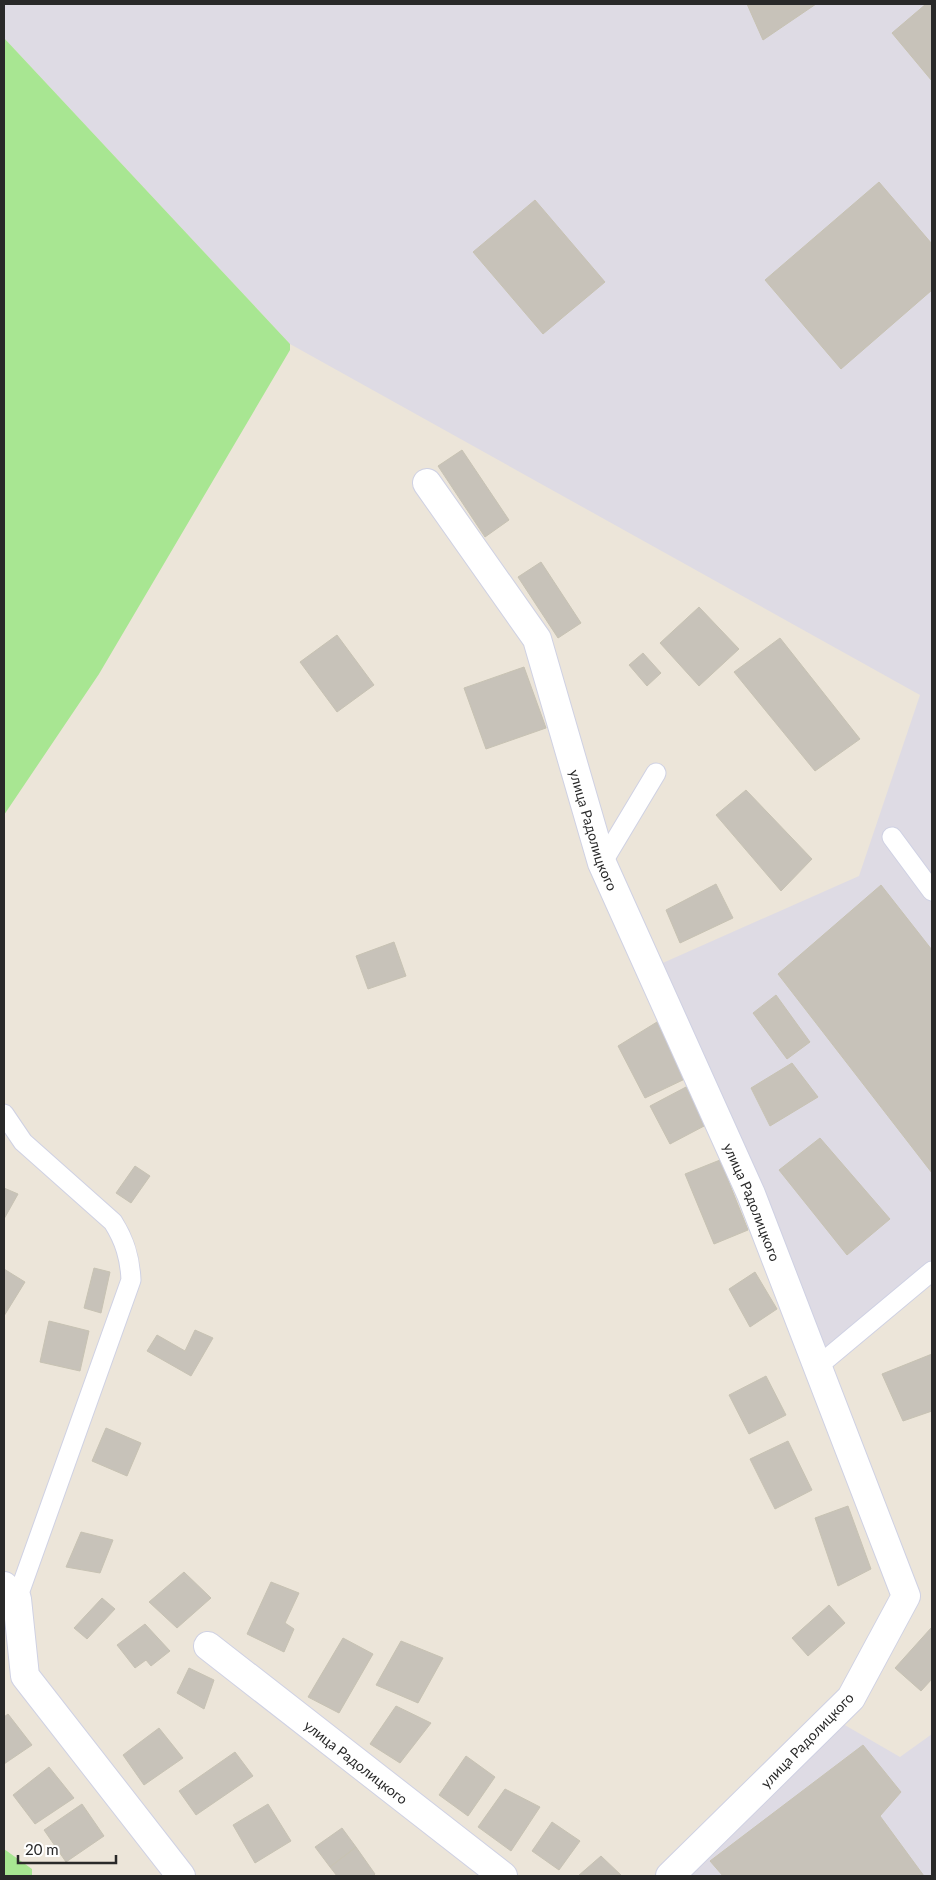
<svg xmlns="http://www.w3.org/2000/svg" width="936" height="1880" font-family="Lato,sans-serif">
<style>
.industrial{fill:#dedbe4}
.green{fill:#a8e692}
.building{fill:#c7c2b9;stroke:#c7c2b3}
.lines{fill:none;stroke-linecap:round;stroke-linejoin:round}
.service-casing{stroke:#cfd1e3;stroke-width:21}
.minor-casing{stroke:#cfd1e3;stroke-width:30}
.service{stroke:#fff;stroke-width:19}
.minor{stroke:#fff;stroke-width:28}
.labels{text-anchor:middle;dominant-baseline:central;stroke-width:4;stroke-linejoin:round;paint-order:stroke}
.street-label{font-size:14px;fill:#292929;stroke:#fff}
</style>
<rect width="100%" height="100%" fill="#ece5d9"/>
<path class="industrial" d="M4 4H932V1262L821 1356 656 966 859 876 920 695 290 344 4 38Z
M843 1724 900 1757 932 1734V1876H683Z"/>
<path class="green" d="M4 38 290 344V350L99 674 4 815Z
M4 1849 32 1869V1876H4Z"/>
<path class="building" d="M747 4H816L763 40Z
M926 4H932V81L892 33Z
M879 182 932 244V290L841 369 765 280Z
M535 200 605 282 543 334 473 252Z
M462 450 509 520 485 537 438 466Z
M541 562 581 623 558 638 518 577Z
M699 607 739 649 699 686 660 643Z
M337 635 374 685 337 712 300 662Z
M780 638 860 739 815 771 734 672Z
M643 653 661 673 647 686 629 665Z
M524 667 546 728 486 749 464 688Z
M746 790 812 859 781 891 716 815Z
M716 884 733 918 680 943 666 910Z
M881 885 932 950V1173L778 974Z
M394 942 406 976 368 989 356 956Z
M776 995 810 1042 787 1059 753 1013Z
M657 1022 687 1078 645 1098 618 1046Z
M792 1063 818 1097 770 1126 751 1088Z
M686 1087 706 1125 670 1144 650 1106Z
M820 1138 890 1219 847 1255 779 1170Z
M720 1160 748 1230 714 1244 685 1174Z
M135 1166 150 1176 131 1203 116 1193Z
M4 1188 18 1194 4 1219Z
M94 1268 110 1272 101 1313 84 1308Z
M4 1269 25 1282 4 1316Z
M755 1272 777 1309 750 1327 729 1289Z
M49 1321 89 1331 80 1371 40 1362Z
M195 1330 213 1338 191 1376 147 1351 157 1335 185 1351Z
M932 1354V1411L903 1421 882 1374Z
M766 1376 786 1415 749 1434 729 1395Z
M106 1428 141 1443 127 1476 92 1461Z
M788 1441 812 1490 775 1509 750 1459Z
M848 1506 871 1569 838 1586 815 1518Z
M81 1532 113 1540 100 1573 66 1567Z
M184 1572 211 1598 177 1628 149 1602Z
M271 1582 299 1593 285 1623 294 1629 284 1652 247 1634Z
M102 1598 115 1609 87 1639 74 1628Z
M829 1605 845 1623 808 1656 792 1638Z
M145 1624 170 1651 151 1666 146 1660 135 1668 117 1645Z
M931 1628 932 1679 921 1691 895 1668Z
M343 1638 373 1654 339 1713 308 1697Z
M401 1641 443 1658 418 1703 376 1685Z
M189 1668 214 1680 204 1709 177 1693Z
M396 1706 431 1723 400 1763 370 1744Z
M8 1714 32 1745 4 1764V1717Z
M159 1728 183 1758 144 1785 123 1755Z
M863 1745 901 1792 880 1816 924 1876H723L710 1861Z
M235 1752 253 1776 196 1815 179 1791Z
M466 1756 495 1777 468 1816 439 1795Z
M49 1767 74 1798 35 1824 13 1795Z
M505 1789 540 1807 511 1851 478 1827Z
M82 1804 104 1836 66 1862 44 1830Z
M268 1804 291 1841 255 1863 233 1825Z
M552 1822 580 1841 559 1870 532 1851Z
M342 1828 356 1847 330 1867 315 1847Z
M356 1847 375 1874 373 1876H337L330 1867Z
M601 1856 622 1876H578Z"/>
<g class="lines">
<defs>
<path id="service" d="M892 837 932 891
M602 863 656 773
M4 1114 23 1142 113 1222C125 1241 130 1258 131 1280L17 1599
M817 1367 932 1271"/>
<g id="minor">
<path id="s1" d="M427 483 537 639 602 863 751 1194 906 1596 851 1698 670 1876"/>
<path d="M4 1586 17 1599 25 1676 181 1876"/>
<path id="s2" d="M208 1646 503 1876"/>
</g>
</defs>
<use href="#service" class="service-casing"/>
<use href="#minor" class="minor-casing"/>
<use href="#service" class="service"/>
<use href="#minor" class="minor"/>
</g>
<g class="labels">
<g class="street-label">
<text stroke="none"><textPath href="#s1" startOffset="390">улица Радолицкого</textPath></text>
<text stroke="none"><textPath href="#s1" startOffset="795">улица Радолицкого</textPath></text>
<text transform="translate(807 1740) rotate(-46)">улица Радолицкого</text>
<text stroke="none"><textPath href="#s2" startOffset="188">улица Радолицкого</textPath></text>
</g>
</g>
<rect width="936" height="1880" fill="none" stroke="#292929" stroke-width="10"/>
<path d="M18 1855v8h98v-8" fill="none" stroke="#292929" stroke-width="2.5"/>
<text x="25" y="1855" font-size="15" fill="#292929" stroke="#ffffff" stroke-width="4" paint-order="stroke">20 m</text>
</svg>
